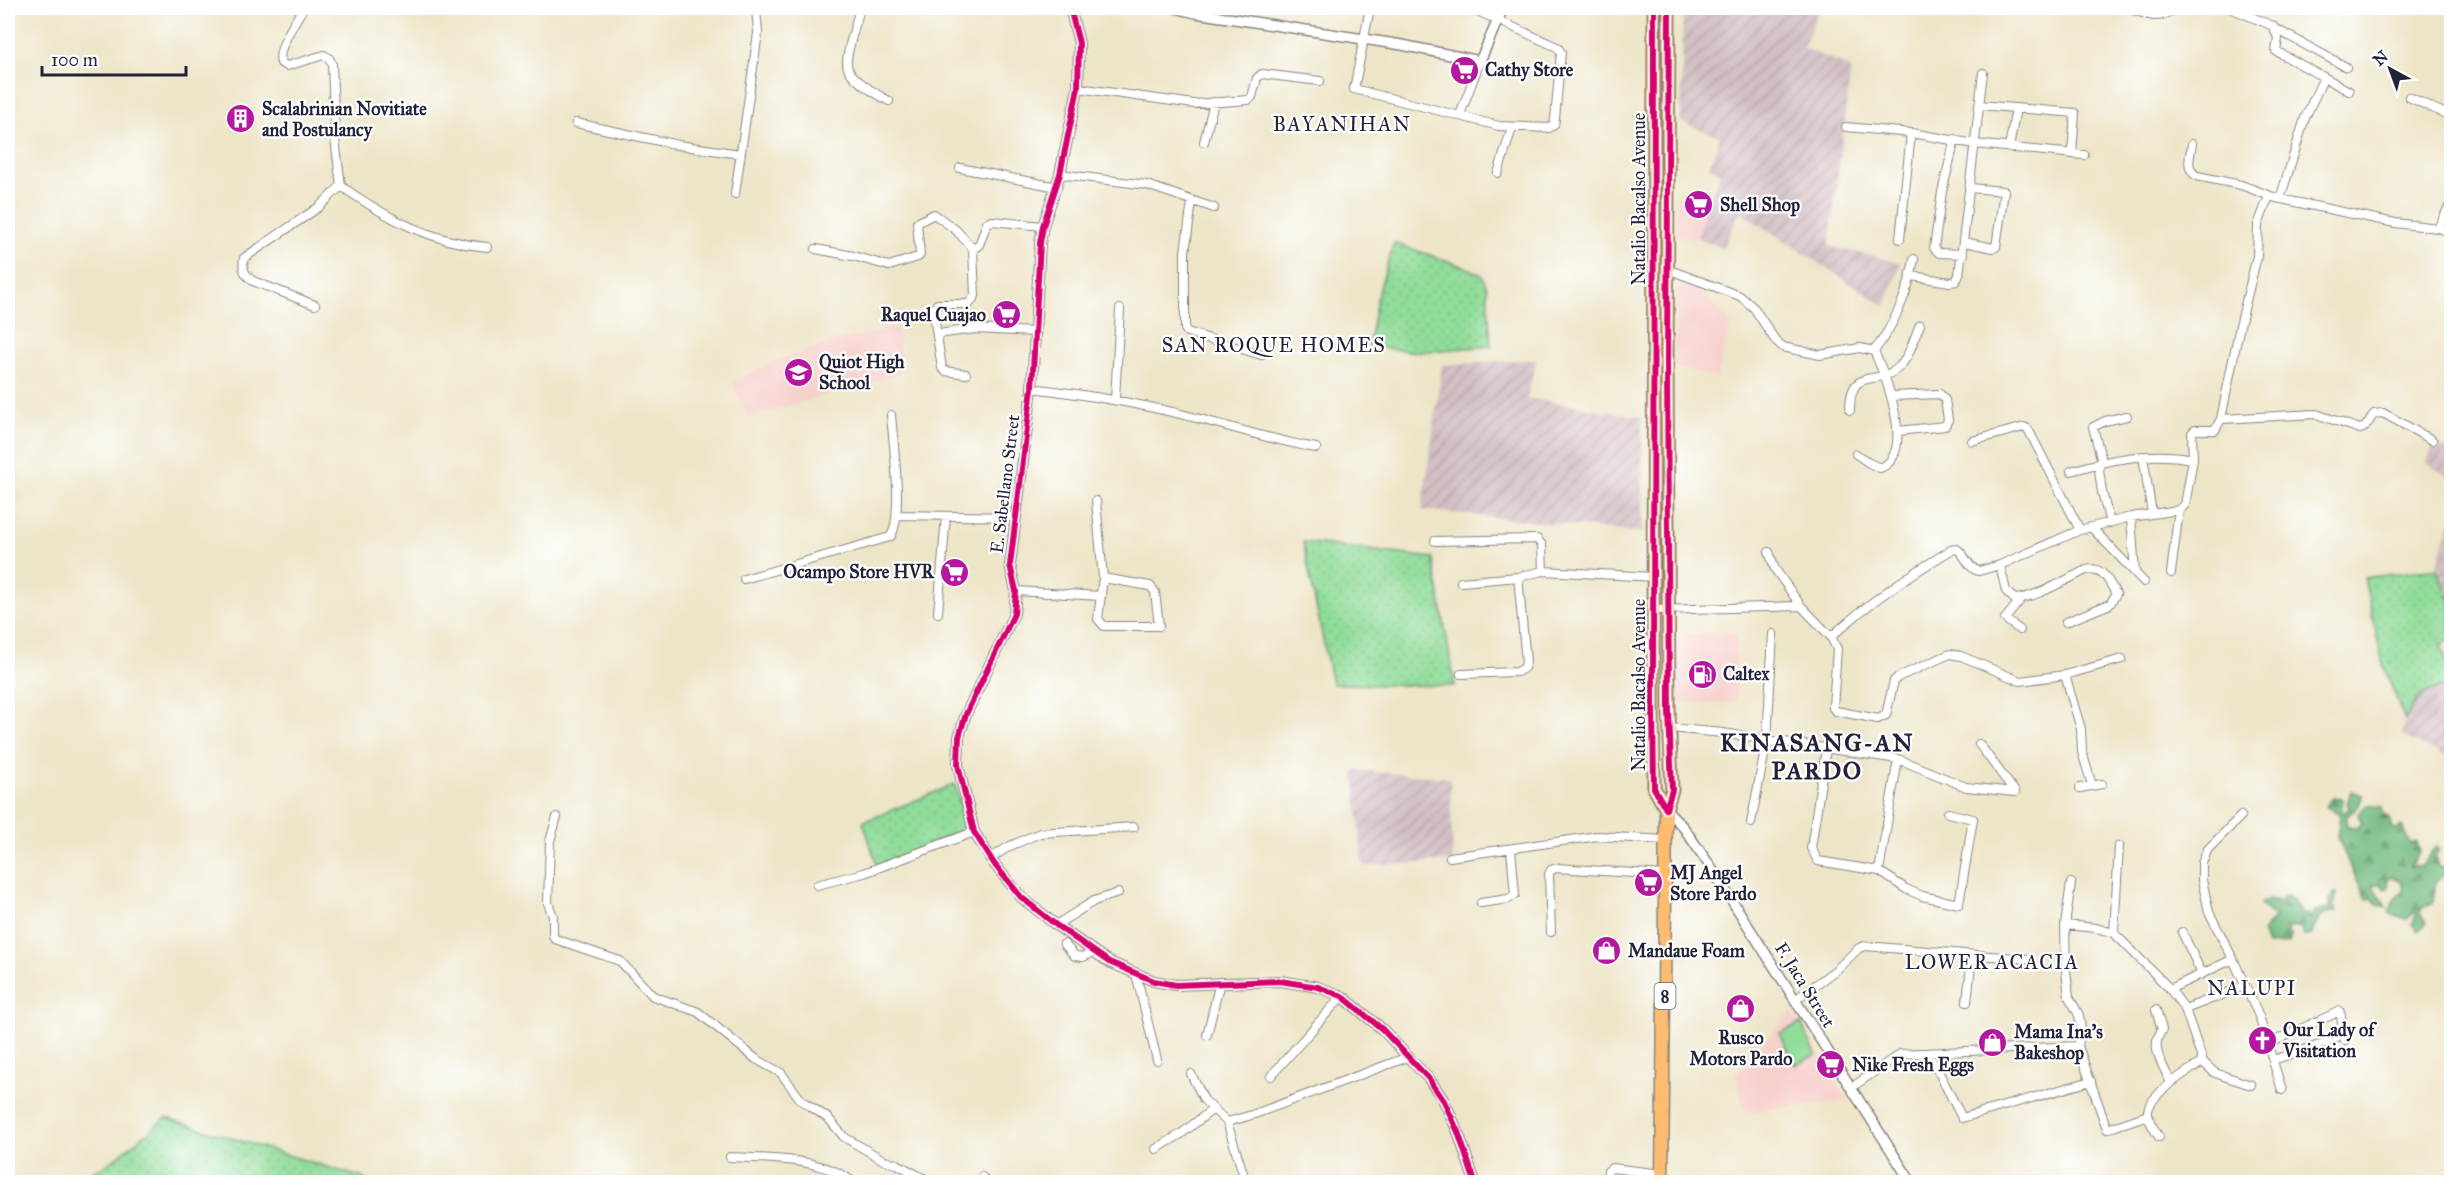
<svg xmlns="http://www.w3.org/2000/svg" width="2459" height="1190" font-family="'IM FELL Great Primer',serif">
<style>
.built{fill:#f7d0cc}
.industrial{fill:url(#industrial-furrows)}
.grass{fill:url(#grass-dots);stroke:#597f6a;stroke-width:1.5}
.forest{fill:url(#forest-firs);stroke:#4b6f5e;stroke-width:1.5}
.park{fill:#90dc99;stroke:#597f6a;stroke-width:1.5}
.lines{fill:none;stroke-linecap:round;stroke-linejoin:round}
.minor-casing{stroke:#888481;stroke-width:10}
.tertiary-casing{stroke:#888481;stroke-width:12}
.primary-casing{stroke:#888481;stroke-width:15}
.minor{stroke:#fff;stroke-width:8}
.tertiary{stroke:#fff;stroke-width:9}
.primary{stroke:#febc70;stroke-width:12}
.cycleway-casing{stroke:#fff;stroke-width:10}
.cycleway{stroke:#d6006c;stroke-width:6}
.labels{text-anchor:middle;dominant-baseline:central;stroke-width:4.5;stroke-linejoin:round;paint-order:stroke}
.shield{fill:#fff;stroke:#646476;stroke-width:1.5}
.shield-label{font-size:16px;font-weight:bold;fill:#22223b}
.poi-label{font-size:18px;font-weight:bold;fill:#22223b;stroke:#fff;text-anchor:start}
.street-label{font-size:18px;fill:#22223b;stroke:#fff}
.neighbourhood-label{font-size:20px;letter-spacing:1.5px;fill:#22223b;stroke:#fff}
.district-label{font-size:24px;font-weight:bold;letter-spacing:1.5px;fill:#22223b;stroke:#fff}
</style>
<defs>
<pattern id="industrial-furrows" width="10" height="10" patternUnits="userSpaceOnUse" patternTransform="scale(1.5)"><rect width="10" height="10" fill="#d2bec3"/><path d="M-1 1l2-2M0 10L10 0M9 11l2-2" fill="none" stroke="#b4a3a8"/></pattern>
<pattern id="grass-dots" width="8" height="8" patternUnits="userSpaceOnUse" patternTransform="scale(1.5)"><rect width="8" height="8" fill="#90dc99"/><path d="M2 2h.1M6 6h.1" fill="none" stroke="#7cbc85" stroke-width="1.8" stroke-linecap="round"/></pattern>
<pattern id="forest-firs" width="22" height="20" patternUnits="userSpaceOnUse" patternTransform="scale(1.5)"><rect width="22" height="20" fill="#74bc81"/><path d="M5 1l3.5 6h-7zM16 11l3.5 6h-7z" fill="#5f986b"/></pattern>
</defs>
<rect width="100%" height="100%" fill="#fff"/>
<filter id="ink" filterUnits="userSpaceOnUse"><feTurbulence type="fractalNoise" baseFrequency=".0167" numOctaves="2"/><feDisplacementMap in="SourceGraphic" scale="12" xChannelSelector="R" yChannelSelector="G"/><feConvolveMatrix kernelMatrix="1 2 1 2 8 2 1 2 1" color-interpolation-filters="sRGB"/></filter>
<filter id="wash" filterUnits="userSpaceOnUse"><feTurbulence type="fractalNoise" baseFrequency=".008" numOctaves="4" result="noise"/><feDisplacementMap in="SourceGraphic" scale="24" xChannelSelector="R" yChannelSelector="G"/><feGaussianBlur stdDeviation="1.35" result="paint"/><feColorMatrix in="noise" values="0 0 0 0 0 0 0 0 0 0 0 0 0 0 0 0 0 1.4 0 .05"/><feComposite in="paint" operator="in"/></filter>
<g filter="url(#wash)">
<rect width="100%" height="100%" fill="#ede5c7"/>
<path class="built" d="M1676 195 1710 197 1705 207 1698 238 1676 237Z
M1677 287 1697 289 1731 323 1717 378 1675 367Z
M897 328 902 373 747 418 732 383 772 362 840 340Z
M1678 634H1736V702L1679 703Z
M1792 1011 1849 1100 1744 1112 1736 1074Z"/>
<path class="industrial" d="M1683 8H1819L1803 48 1851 68 1829 246 1901 263 1885 306 1740 212 1723 248 1698 238 1705 207 1721 173 1709 167 1720 137 1681 122Z
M1537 359 1527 398 1642 417 1643 533 1422 510 1442 365Z
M2435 442 2451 451V479L2426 462Z
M2451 520V602L2436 568Z
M2451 684V754L2447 757 2402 736 2405 720 2412 705 2421 694Z
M1354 770 1450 778 1453 861 1363 866Z"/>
<path class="grass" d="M1394 243 1465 267 1482 275 1487 287 1491 346 1418 352 1368 346 1378 294Z
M1303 542 1433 558 1455 686 1332 684Z
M2436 568 2451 602V639L2441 644 2451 670V684C2424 693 2418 692 2405 720L2383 665 2364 578Z
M955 784 966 829 877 865 863 822Z
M166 1118 363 1178 367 1182H63L104 1167Z"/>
<path class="forest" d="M2351 791 2363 795 2358 807 2347 816V827L2356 828 2362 823 2358 815 2366 805 2382 807 2383 816H2386L2391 821V828L2395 829 2402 826 2410 844 2417 842 2420 851 2410 866H2422L2437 846 2439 850 2435 856 2438 867 2451 869V878L2443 875 2436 882 2433 902 2422 908 2420 914 2427 923 2418 931 2412 924 2416 915 2415 912 2407 919 2389 913 2394 900 2404 890 2402 882 2391 877 2387 881 2389 887 2384 889 2382 884 2372 885 2387 908 2378 905 2371 897 2366 900 2337 837 2340 815 2325 806 2333 798 2343 799 2341 810 2344 813 2350 807 2347 804Z
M2334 893H2337L2334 906 2336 911C2320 914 2316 919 2312 935L2303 936 2301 927 2286 928 2291 937 2289 943 2267 945 2262 932 2275 917 2261 906V902L2269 900 2282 903V897L2287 896 2294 900 2295 907H2298L2302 915 2307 914 2310 919 2313 913 2331 908 2329 900Z"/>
<path class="park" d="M1801 1023 1816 1055 1795 1065 1780 1033Z"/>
</g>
<g filter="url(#ink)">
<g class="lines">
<defs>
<path id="minor" d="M303 8C296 21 276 49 281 63L287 66 324 55 329 58 332 64 335 139 341 186C387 218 430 242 487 247
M860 8C857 21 846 52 847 64 847 77 878 95 889 101
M1370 8 1354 89 1499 126 1549 128 1554 125 1555 119 1561 52 1557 47 1471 8
M2129 8C2149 15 2157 22 2175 8
M2230 8 2273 26 2278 38 2276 51 2349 91
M2276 29 2346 67
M1078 88 1194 104 1248 100 1252 97 1257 78 1262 74 1320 81
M2409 97 2452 117
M1979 105 2075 113 2072 154
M1460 115 1480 61
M576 123 678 145 740 154
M1846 127 1911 133 1975 144 2084 155
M1955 139 1942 192 1934 248 1939 253 1963 254
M1204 142 1214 102
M2192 144C2190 156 2185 169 2197 176L2241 185 2276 198 2395 223 2438 228 2452 233
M2009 148 2016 108
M960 168 1057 187
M1498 173 1512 128
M1060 174 1147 185 1214 208
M735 194 758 33 756 8
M2280 199 2305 118 2324 77
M1192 202 1185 252V329L1187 332 1261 355
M2438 228 2452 201
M1900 239 1911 133
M1964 242 1993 248 1996 247 2004 191 1970 188
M816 249 853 256 889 266 918 257 920 255 917 223 934 214 956 230 973 249 975 296 969 304H937L933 310 942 368 945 371 966 374
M973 249 979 245 987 223 992 221 1043 226
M1667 269 1740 296 1754 308 1775 340 1783 347 1820 355 1860 348 1874 351C1894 326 1909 291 1914 259
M1912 276 1950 282 1956 281 1959 275 1983 73
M315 305 253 281C244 274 242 269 244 258L319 207 341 186
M937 334 975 329 1035 332
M1032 388C1089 395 1144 404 1200 419 1239 429 1276 441 1316 448
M1891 396 1940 394 1945 400 1948 420 1945 426 1898 431
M1115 399 1120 309
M1850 410C1850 364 1877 388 1899 367 1910 357 1914 337 1920 325
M2221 419 2316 414 2360 429 2365 427 2374 414 2383 413 2432 440
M1972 441 2024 427 2028 429 2080 530
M1856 454 1869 463 1880 468C1917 454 1885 375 1874 351
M2143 456 2152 514
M2071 471C2111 459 2151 451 2193 459
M1096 501 1103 578 1098 619 1104 626H1159L1155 592 1150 586 1103 578
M898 515 1015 517
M2131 517 2135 573
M2110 523 2102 492 2099 470 2101 458 2093 427 2105 421 2127 416
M2091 527 2144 582
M1435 541 1537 539 1542 545 1543 571
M1769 552 1775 569 1801 606
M2000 565 2006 591 2014 599C2034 599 2067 579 2086 570 2103 566 2108 580 2116 594L2110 604 2066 622
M2171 573 2179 510
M744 579 890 537C904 520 893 440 891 415
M1461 582 1518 577 1543 571 1654 577
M1016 591 1101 596
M1654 610 1801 606 1831 637 1837 649 1833 708 1836 711 1878 719 1886 715 1894 681 1898 677 1950 654 1961 656 2020 681 2065 675 2122 659
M938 613 946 516
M2020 630 2005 619 2021 599
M1831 637C1869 602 1908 576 1951 550L1957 549C1966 555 1968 569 1979 571L2000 565 2080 530 2131 517 2179 510 2185 505 2193 459 2192 433 2195 430H2215L2221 419 2239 330 2257 256 2258 225 2269 196
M1461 674 1517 672 1524 668 1526 662 1518 577
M2065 675 2081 729 2082 752 2092 785
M1669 728 1723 733 1898 759 1966 787 2015 792
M1979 744 2015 792
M1826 749 1811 848 1818 861 1879 871 1906 889 1922 896 1959 904 1973 819 1948 813
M2080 788 2102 784
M2241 816 2208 849 2202 863V880L2209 912 2233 959 2259 1016 2282 1090
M557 817 550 841 548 903 553 916V935L555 939 620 961 653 996 698 1012 756 1059 781 1073 801 1100 829 1119 844 1137 885 1161 897 1164 930 1182
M1751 823 1767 740 1773 634
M1450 857 1598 836 1665 840
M991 858 1010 846 1040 833 1134 827
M1879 871 1898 759
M2071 883 2065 925 2066 971 2069 997 2079 1015 2081 1029 2078 1046 2107 1129 2148 1115
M817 885 864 873 974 832
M1481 903 1508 899 1515 895 1511 849
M1056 925 1094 901 1118 893
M2065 925 2096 928 2114 933 2170 989 2185 1009 2203 1062 2215 1073 2251 1085
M1551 932 1549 874 1551 870 1556 868 1665 875
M2182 932 2202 974
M2114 933 2119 846
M1064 944 1075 956 1083 957 1094 952
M1136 974 1157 1060
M2170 989 2233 959
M1795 1000 1837 969 1859 948 1865 946 2028 959
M1967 1002 1972 955
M2185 1009 2245 986
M2156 1010 2162 1030C2149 1048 2163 1063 2170 1082
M1207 1035 1220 982
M2268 1044 2340 1011 2345 1040
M1929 1053 1962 1118 2091 1081
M2273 1060 2323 1044 2344 1034
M1191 1074 1204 1100 1227 1122 1243 1173
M1271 1076 1342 996
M1851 1088 1900 1054 2078 1046
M1227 1122 1252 1115 1408 1057
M2159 1137C2155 1131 2147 1119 2148 1111 2150 1094 2189 1070 2203 1062
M1156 1149 1181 1134 1213 1109
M730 1157C770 1159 821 1157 853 1182
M982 1177 986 1182
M1606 1182 1608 1171 1612 1168 1662 1174"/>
<path id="tertiary" d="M1070 8 1079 43 1078 88 1060 174 1043 226 1040 243 1032 388 1010 565 1016 591 1014 614 966 714 959 737 958 765 974 832 995 865 1021 897 1056 925 1109 962 1154 981 1176 985 1280 981 1318 987 1342 996 1382 1029 1429 1079 1444 1101 1458 1132 1475 1182
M1175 8 1196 13 1402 45 1480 61 1503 8
M1666 809 1684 828 1708 863 1911 1182"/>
<path id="primary" d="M1654 8 1653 705 1654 788 1666 809
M1662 1182 1666 809 1672 790 1669 712 1667 360 1669 8"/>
</defs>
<use href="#minor" class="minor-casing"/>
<use href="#tertiary" class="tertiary-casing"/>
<use href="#primary" class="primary-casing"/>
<use href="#minor" class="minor"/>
<use href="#tertiary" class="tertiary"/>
<use href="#primary" class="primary"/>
<defs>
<path id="cycleway" d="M1070 8 1079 43 1078 88 1060 174 1043 226 1040 243 1032 388 1010 565 1016 591 1014 614 966 714 959 737 958 765 974 832 995 865 1021 897 1056 925 1109 962 1154 981 1176 985 1280 981 1318 987 1342 996 1382 1029 1429 1079 1444 1101 1458 1132 1475 1182
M1654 8 1653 705 1654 788 1666 809
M1666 809 1672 790 1669 712 1667 360 1669 8"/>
</defs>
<use href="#cycleway" class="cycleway-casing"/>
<use href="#cycleway" class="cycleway"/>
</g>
</g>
<defs>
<symbol id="supermarket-disc" viewBox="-11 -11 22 22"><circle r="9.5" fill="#b5179e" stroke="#fff"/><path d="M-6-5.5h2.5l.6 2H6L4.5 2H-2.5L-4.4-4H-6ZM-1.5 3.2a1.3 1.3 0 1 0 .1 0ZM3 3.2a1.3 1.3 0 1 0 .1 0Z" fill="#fff"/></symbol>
<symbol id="building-disc" viewBox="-11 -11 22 22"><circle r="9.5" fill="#b5179e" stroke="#fff"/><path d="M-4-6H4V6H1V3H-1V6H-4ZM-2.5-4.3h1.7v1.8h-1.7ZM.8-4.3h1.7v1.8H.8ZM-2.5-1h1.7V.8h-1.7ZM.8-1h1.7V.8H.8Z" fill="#fff"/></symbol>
<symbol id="school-disc" viewBox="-11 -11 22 22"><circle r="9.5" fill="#b5179e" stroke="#fff"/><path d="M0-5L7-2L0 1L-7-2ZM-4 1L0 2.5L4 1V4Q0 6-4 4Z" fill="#fff"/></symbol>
<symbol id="fuel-disc" viewBox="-11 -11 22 22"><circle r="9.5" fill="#b5179e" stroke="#fff"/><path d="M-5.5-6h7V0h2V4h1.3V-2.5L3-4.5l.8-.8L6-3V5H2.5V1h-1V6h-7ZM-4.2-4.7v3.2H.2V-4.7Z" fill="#fff"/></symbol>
<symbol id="shop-disc" viewBox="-11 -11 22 22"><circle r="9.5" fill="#b5179e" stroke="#fff"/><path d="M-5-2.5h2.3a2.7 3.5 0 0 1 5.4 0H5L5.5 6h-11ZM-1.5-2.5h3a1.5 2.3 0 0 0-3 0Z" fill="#fff"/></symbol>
<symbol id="church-disc" viewBox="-11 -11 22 22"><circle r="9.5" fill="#b5179e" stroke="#fff"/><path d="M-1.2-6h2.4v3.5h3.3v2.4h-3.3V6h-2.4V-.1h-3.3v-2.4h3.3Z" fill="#fff"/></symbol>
</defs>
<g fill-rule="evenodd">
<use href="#supermarket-disc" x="1448" y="54" width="33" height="33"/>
<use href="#building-disc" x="224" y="102" width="33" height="33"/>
<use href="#supermarket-disc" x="1682" y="188" width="33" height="33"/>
<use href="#supermarket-disc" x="990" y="298" width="33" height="33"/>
<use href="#school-disc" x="782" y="356" width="33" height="33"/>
<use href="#supermarket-disc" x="938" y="556" width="33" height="33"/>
<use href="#fuel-disc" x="1686" y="658" width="33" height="33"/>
<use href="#supermarket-disc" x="1632" y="866" width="33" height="33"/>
<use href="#shop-disc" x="1590" y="934" width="33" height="33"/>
<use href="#shop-disc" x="1724" y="992" width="33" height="33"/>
<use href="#church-disc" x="2246" y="1024" width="33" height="33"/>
<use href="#shop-disc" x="1976" y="1026" width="33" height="33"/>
<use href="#supermarket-disc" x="1814" y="1048" width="33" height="33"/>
</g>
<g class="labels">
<rect class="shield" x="1654.5" y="983" width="21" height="26" rx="4.5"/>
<g class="shield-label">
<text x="1665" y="996">8</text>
</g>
<g class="poi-label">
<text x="1485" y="70">Cathy Store</text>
<text x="262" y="109">Scalabrinian Novitiate<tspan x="262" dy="21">and Postulancy</tspan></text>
<text x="1720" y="205">Shell Shop</text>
<text x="986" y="315" text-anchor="end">Raquel Cuajao</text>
<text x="819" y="362">Quiot High<tspan x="819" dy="21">School</tspan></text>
<text x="934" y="572" text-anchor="end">Ocampo Store HVR</text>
<text x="1723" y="674">Caltex</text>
<text x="1670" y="873">MJ Angel<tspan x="1670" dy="21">Store Pardo</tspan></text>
<text x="1628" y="951">Mandaue Foam</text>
<text x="2283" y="1030">Our Lady of<tspan x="2283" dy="21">Visitation</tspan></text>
<text x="2014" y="1032">Mama Ina's<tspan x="2014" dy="21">Bakeshop</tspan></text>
<text x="1741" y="1038" text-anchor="middle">Rusco<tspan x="1741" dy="21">Motors Pardo</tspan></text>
<text x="1852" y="1065">Nike Fresh Eggs</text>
</g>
<g class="street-label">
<text transform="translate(1639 199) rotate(-90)">Natalio Bacalso Avenue</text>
<text transform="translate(1005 484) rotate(-83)">E. Sabellano Street</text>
<text transform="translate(1639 685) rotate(-90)">Natalio Bacalso Avenue</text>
<text transform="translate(1805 985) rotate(58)">F. Jaca Street</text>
</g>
<g class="neighbourhood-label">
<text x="1342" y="124">BAYANIHAN</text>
<text x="1274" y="345">SAN ROQUE HOMES</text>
<text x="1992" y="962">LOWER ACACIA</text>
<text x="2252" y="988">NALUPI</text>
</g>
<g class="district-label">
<text x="1817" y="743">KINASANG-AN<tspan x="1817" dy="28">PARDO</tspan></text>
</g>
</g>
<rect width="2459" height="1190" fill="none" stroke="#fff" stroke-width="30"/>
<g transform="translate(2390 69) rotate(319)" stroke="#ffffff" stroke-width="4.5" paint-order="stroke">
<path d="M0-4.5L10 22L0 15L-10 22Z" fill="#22223b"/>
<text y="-9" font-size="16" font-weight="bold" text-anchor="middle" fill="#22223b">N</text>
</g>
<path d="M42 66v9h144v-9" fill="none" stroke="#22223b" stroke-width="3"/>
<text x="51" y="66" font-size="18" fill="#22223b" stroke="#ffffff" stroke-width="4.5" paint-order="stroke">100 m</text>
</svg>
